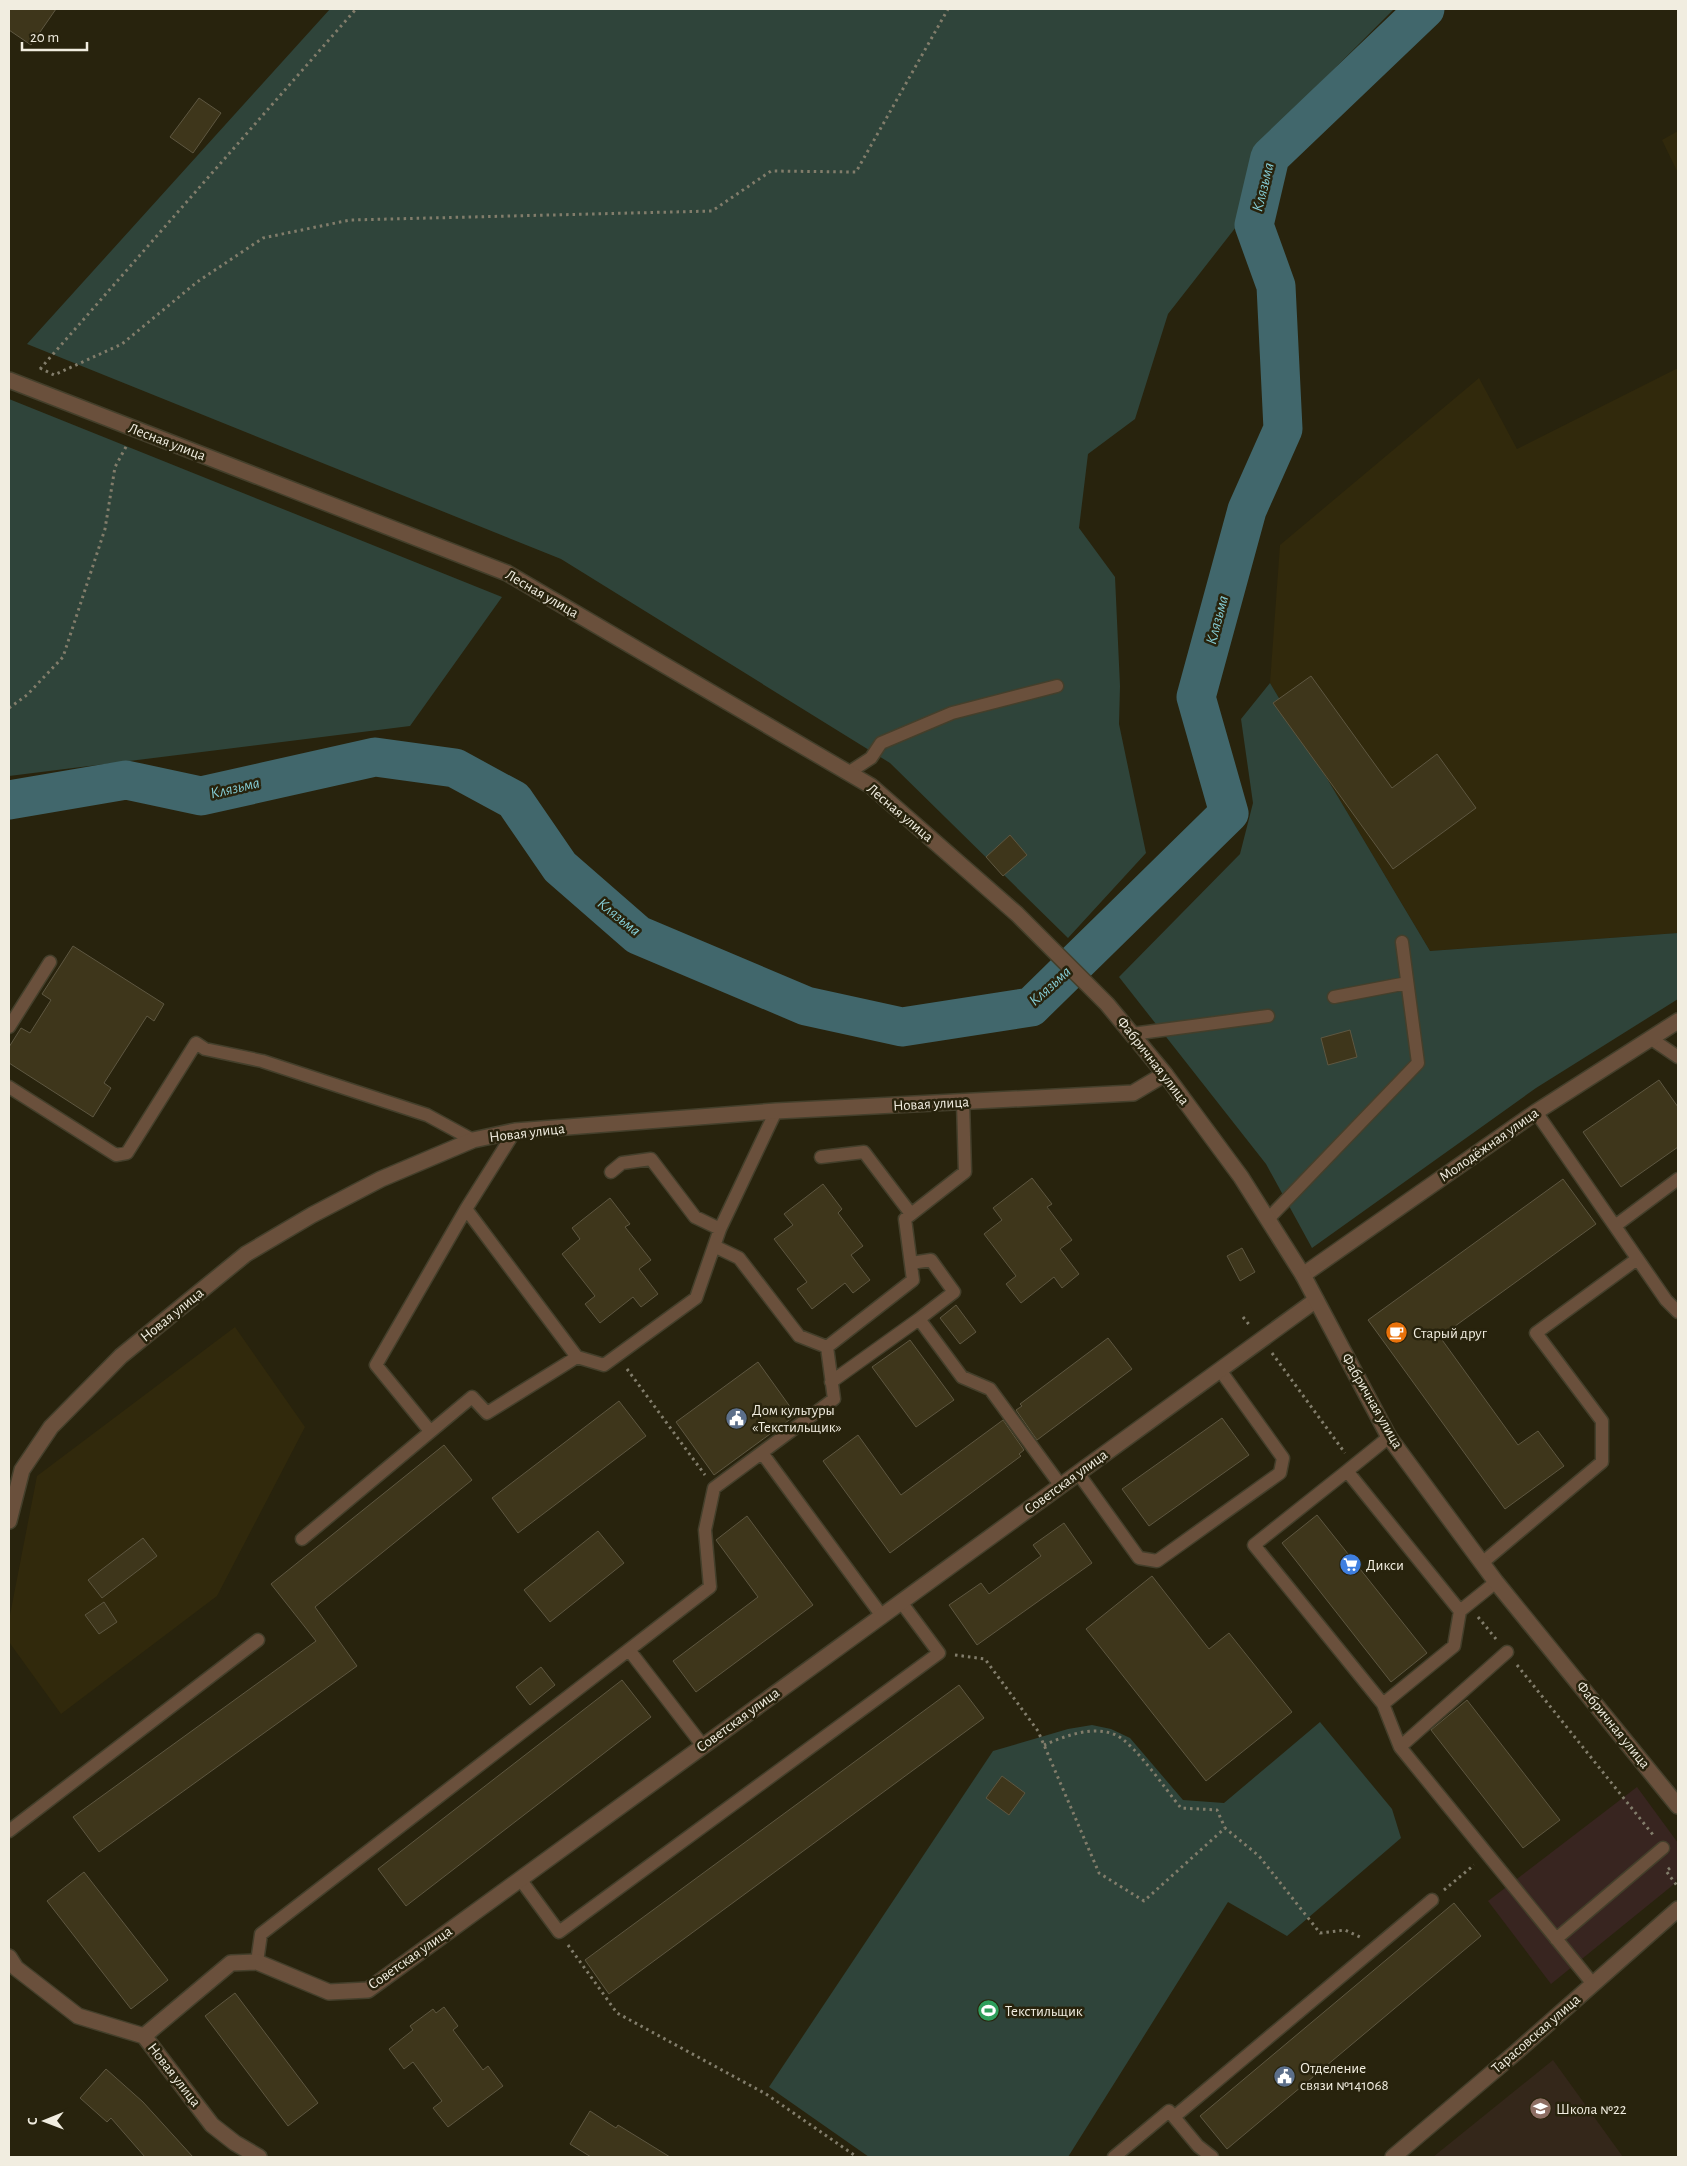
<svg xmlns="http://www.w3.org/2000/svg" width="1687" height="2166" font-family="'Alegreya Sans',sans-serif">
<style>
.commercial{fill:#382520}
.built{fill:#31290c}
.education{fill:#34271a}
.green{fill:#2f443a}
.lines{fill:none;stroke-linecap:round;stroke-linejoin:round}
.river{stroke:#41676c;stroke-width:39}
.building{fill:#3e361b;stroke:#5e5741}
.service-casing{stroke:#443f2b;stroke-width:15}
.minor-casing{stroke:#443f2b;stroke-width:18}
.tertiary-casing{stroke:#443f2b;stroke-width:18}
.path{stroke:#827d6b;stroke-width:3;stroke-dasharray:2.5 4;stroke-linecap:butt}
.service{stroke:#6a503c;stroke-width:12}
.minor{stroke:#6a503c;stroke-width:15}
.tertiary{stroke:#6a503c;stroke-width:15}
.labels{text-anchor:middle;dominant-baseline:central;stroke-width:5;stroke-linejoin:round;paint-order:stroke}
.street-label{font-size:15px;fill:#f1ede0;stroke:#28230d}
.poi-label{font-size:15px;fill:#f1ede0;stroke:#28230d;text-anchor:start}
.water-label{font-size:16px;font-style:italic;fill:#86cfd8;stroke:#28230d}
</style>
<rect width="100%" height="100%" fill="#28230d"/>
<path class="commercial" d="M1637 1787 1678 1843V1877L1673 1885 1551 1984 1488 1901Z"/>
<path class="built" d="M1678 131V173L1662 140Z
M1678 368V933L1430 951 1270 683 1280 545 1479 378 1517 449Z
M235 1327 305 1427 217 1596 61 1714 9 1642V1620L37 1476Z"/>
<path class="education" d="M1553 2060 1623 2157H1433Z"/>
<path class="green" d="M330 9H1394L1255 148 1236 227 1168 314 1135 419 1088 454 1079 528 1115 577 1120 686 1119 724 1146 853 1068 938 890 763 561 559 27 344Z
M9 399 502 597 410 726 9 776Z
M1270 683 1430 951 1678 933V999L1536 1088 1312 1248 1266 1164 1119 977 1240 854 1253 803 1241 719Z
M1320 1722 1392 1809 1401 1838 1287 1936 1228 1902 1068 2157H869L769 2087 993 1751 1068 1729 1092 1725 1111 1729 1130 1738 1183 1800 1224 1803Z"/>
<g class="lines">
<path class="river" d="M9 800 126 780 201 796 375 757 455 768 514 800 560 867 638 935 806 1006 902 1027 1031 1007 1229 813 1196 697 1247 510 1283 429 1276 286 1254 225 1270 157 1425 9"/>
</g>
<path class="building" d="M9 9H56L31 45 9 30Z
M199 98 221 113 193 153 170 137Z
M1311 676 1392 788 1437 754 1476 808 1393 869 1273 703Z
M1010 835 1027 855 1003 876 986 857Z
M73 946 164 1004 154 1021 147 1016 104 1083 111 1088 93 1117 9 1063V1047L21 1028 30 1033 51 1000 42 994Z
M1350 1030 1357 1057 1328 1065 1321 1038Z
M1659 1080 1678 1107V1147L1621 1187 1583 1132Z
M1032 1178 1052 1204 1047 1207 1072 1240 1060 1249 1079 1274 1062 1288 1054 1277 1021 1303 1006 1284 1016 1276 984 1234 1002 1220 993 1208Z
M1563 1179 1596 1224 1440 1337 1518 1445 1538 1431 1564 1466 1505 1509 1368 1320Z
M823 1184 842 1209 838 1213 863 1246 851 1255 870 1280 853 1293 845 1283 812 1309 797 1289 807 1282 774 1239 793 1225 784 1214Z
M610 1198 630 1224 625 1227 651 1260 639 1269 658 1294 641 1307 633 1297 600 1323 585 1304 595 1296 562 1254 580 1239 572 1228Z
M1242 1248 1255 1272 1240 1281 1227 1256Z
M956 1305 976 1332 960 1344 940 1318Z
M1108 1338 1132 1369 1037 1440 1016 1410 1022 1406 1020 1404Z
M910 1340 954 1400 916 1427 872 1367Z
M758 1362 796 1415 714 1475 676 1422Z
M619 1401 646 1436 518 1533 492 1498Z
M1222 1418 1249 1455 1149 1526 1122 1489Z
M1003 1420 1024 1450 1019 1454 1021 1456 890 1553 823 1461 858 1435 901 1495Z
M444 1445 472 1480 315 1607 357 1666 99 1852 73 1817 316 1641 271 1584Z
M1317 1515 1427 1653 1391 1682 1282 1543Z
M747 1516 813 1605 696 1692 673 1661 758 1597 716 1540Z
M1064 1523 1092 1563 977 1645 949 1605 981 1583 989 1594 1041 1556 1033 1545Z
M598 1531 624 1563 550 1622 524 1590Z
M143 1538 157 1556 102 1598 88 1580Z
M1152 1576 1209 1649 1229 1633 1292 1712 1206 1781 1086 1629Z
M104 1602 117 1622 99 1634 85 1615Z
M541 1667 555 1685 530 1705 516 1687Z
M622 1680 651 1717 406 1906 378 1869Z
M959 1685 984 1718 609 1994 585 1960Z
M1467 1700 1560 1820 1523 1848 1431 1730Z
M1002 1776 1025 1793 1009 1815 986 1798Z
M84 1872 168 1980 131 2009 47 1901Z
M1454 1903 1481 1936 1227 2149 1200 2116Z
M235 1993 318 2103 288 2126 205 2016Z
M444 2007 458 2026 453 2030 483 2070 488 2066 503 2086 448 2127 433 2108 442 2101 413 2062 404 2069 389 2049 413 2030 410 2026 433 2009 436 2013Z
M106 2069 143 2102 193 2157H145L111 2118 107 2122 80 2098Z
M590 2111 616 2128 618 2125 670 2157H591L570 2144Z"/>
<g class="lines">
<defs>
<path id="service" d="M848 773 871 758 881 743 952 713 1057 686
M1334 997 1407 983
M9 1027 50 962
M1132 1034 1268 1016
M1650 1038 1678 1057
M9 1087 116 1155 127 1153 196 1043 205 1049 262 1061 427 1115 473 1140
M1536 1112 1666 1300 1678 1312
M821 1157 864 1152 911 1214
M611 1172 622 1163 651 1159 695 1217 720 1229
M466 1209 577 1357
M1268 1219 1418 1063 1402 942
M1615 1226 1678 1179
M714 1246 739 1258 799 1336 827 1347
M911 1263 931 1260 954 1292 919 1319 962 1377 990 1389 1061 1486
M831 1382 919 1319
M430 1431 376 1365 466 1209 515 1131
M1389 1437 1347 1471 1460 1611 1496 1582
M762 1453 882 1616
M1347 1471 1254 1545 1383 1704 1454 1646 1460 1611
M1078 1473 1139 1558 1157 1561 1280 1473 1283 1458 1220 1370
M302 1539 472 1397 487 1413 577 1357 604 1365 696 1298 720 1229 776 1111
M1482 1563 1602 1462V1421L1536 1333 1637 1259
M629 1650 703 1746
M1507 1652 1400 1747 1593 1984
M1383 1704 1400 1747
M9 1831 258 1640
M520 1879 559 1932 939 1653 901 1602
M1556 1939 1663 1848
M257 1962 261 1934 710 1587 705 1530 714 1488 834 1399 827 1347 913 1280 905 1219 965 1172 963 1102
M1174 2117 1432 1900
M1114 2157 1169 2111 1198 2146 1212 2157"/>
<path id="minor" d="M1303 1275 1536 1112 1678 1021
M9 1521 22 1470 51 1427 121 1356 246 1254 312 1215 381 1179 473 1140 515 1131 776 1111 1133 1093 1165 1074
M9 1957 16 1968 78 2016 144 2036 212 2125 235 2143 259 2157
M144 2036 231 1963 257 1962 329 1992 368 1990 1316 1300"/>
<path id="tertiary" d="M9 380 507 573 871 786 1017 914 1107 1004 1165 1074 1241 1177 1303 1275 1389 1437 1496 1582 1678 1806
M1393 2157 1514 2054 1678 1909"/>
</defs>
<use href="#service" class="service-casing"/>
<use href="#minor" class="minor-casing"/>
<use href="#tertiary" class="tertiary-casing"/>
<path class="path" d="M40 368 54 375 122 344 197 282 263 238 350 220 712 211 771 171 856 172 948 9
M40 369 356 9
M9 708 27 695 63 657 105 529 115 467 127 445
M1243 1317 1251 1327
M1272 1353 1345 1453
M627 1369 705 1475
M1478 1617 1496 1639
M955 1655 985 1659 1038 1731 1099 1873 1144 1901 1225 1828 1259 1856 1320 1933 1345 1930 1362 1938
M1517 1665 1654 1836
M1044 1745C1065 1736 1093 1725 1116 1735 1135 1744 1166 1790 1181 1808L1217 1810 1225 1828
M1670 1868 1666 1871 1678 1887
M1444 1890 1474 1865
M568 1945 617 2013 766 2094 857 2157"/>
<use href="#service" class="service"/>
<use href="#minor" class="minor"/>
<use href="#tertiary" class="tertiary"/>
</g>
<defs>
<symbol id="cafe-disc" viewBox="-11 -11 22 22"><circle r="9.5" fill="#e8710a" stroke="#28230d"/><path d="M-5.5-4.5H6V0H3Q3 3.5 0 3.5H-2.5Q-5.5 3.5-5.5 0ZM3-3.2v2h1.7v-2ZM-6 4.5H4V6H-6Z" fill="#fff"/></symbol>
<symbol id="civic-disc" viewBox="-11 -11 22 22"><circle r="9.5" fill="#5c6f8a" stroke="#28230d"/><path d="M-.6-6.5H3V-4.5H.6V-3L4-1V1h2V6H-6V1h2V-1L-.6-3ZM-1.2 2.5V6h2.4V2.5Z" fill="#fff"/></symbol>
<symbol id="supermarket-disc" viewBox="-11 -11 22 22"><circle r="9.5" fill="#3f7fe0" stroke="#28230d"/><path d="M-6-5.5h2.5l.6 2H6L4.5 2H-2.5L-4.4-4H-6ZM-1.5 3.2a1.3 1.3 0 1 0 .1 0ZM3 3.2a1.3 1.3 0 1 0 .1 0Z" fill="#fff"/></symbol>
<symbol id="stadium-disc" viewBox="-11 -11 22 22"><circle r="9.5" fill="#2e9e5b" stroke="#28230d"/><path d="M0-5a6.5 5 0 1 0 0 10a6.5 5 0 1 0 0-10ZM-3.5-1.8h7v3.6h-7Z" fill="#fff"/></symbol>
<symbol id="school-disc" viewBox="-11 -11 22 22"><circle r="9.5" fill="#8d6e63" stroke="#28230d"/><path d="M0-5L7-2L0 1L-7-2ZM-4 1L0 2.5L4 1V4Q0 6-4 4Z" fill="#fff"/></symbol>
</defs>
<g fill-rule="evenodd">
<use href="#cafe-disc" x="1384" y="1320" width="25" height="25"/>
<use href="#civic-disc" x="724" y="1406" width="25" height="25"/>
<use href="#supermarket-disc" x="1338" y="1552" width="25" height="25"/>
<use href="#stadium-disc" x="976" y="1998" width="25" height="25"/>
<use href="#civic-disc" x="1272" y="2064" width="25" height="25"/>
<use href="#school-disc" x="1528" y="2096" width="25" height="25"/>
</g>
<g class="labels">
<g class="street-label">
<text transform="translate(167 442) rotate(21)">Лесная улица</text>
<text transform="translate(542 594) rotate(30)">Лесная улица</text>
<text transform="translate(900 813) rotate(40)">Лесная улица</text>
<text transform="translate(1153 1061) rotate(52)">Фабричная улица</text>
<text transform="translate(931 1104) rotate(-3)">Новая улица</text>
<text transform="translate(527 1133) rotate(-7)">Новая улица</text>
<text transform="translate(1489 1145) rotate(-35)">Молодёжная улица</text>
<text transform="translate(172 1315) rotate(-39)">Новая улица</text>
<text transform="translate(1372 1401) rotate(60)">Фабричная улица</text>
<text transform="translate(1066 1482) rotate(-36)">Советская улица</text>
<text transform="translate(738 1720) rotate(-36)">Советская улица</text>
<text transform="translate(1613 1725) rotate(51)">Фабричная улица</text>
<text transform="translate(410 1958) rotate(-35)">Советская улица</text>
<text transform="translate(1536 2034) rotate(-41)">Тарасовская улица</text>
<text transform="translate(174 2075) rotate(52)">Новая улица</text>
</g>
<g class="poi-label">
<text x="1413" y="1333">Старый друг</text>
<text x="752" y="1410">Дом культуры<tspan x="752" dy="17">«Текстильщик»</tspan></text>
<text x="1366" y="1565">Дикси</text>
<text x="1005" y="2011">Текстильщик</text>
<text x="1300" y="2068">Отделение<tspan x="1300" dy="17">связи №141068</tspan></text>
<text x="1556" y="2109">Школа №22</text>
</g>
<g class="water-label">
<text transform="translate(1263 187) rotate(-76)">Клязьма</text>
<text transform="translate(1217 620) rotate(-75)">Клязьма</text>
<text transform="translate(235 788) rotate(-13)">Клязьма</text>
<text transform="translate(619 917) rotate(39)">Клязьма</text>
<text transform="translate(1050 986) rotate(-42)">Клязьма</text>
</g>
</g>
<rect width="1687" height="2166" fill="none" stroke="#f1ede0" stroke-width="20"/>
<g transform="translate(45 2121) rotate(269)" stroke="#28230d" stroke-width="4" paint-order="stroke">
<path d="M0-4L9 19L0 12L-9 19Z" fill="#f1ede0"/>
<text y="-8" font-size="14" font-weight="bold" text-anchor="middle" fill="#f1ede0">С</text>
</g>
<path d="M22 42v8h65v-8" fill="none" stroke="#f1ede0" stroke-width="2.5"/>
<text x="30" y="42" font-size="15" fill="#f1ede0" stroke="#28230d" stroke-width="4" paint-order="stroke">20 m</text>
</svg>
